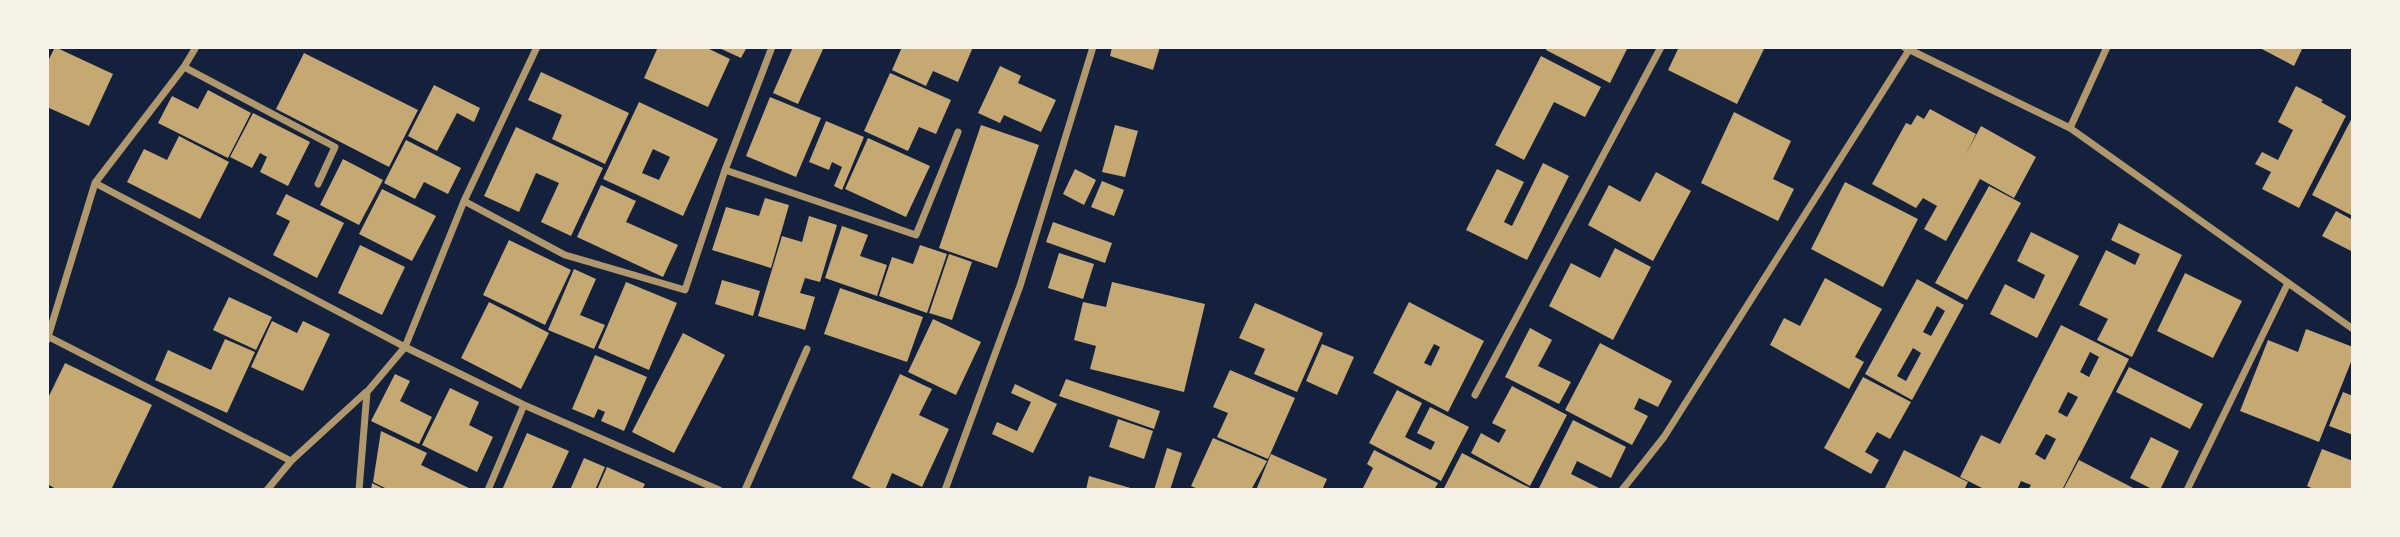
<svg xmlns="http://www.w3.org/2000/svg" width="2400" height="537" font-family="'Public Sans',sans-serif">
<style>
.building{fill:#c6a872;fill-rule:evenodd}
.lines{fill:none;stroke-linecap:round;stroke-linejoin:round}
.minor{stroke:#b1986c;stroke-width:7}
</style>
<rect width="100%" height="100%" fill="#14213d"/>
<path class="building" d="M55 47 113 74 89 126 47 107V63Z
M658 47H705L730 59 708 107 644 78Z
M717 47H747L741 58Z
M793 47H824L798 104 773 93Z
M902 47H973L958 82 933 71 926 86 892 70Z
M1112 47H1160L1153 70 1110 56Z
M1548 47 1598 48 1628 47 1610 83 1546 50Z
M1679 47H1761L1764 49 1737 104 1668 70Z
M2258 47H2303L2294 66Z
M304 53 418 110 389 167 276 109Z
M1541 56 1601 87 1585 117 1554 102 1524 160 1495 145Z
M1000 66 1021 76 1018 83 1056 100 1041 132 1004 115 1000 123 978 113Z
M541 72 629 113 605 164 552 139 562 115 528 100Z
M890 73 951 100 936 134 919 127 908 151 864 131Z
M434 85 480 108 474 122 457 113 437 151 408 136Z
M2296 86 2323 100 2321 102 2346 116 2299 208 2262 189 2271 172 2255 164 2262 152 2278 160 2293 130 2278 122Z
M208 90 251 113 228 158 158 123 172 96 198 109Z
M770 97 821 118 796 177 746 156Z
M639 102 718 139 683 216 603 179ZM653 149 670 157 659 180 642 173Z
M1930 109 1976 134 1966 154 1981 126 2036 157 2014 198 1980 179 1946 241 1924 229 1937 206 1923 198 1916 208 1872 184 1906 123 1911 125 1917 115 1924 119Z
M1734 112 1791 141 1773 179 1794 189 1778 221 1701 183Z
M253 113 310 142 288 186 260 172 267 157 260 153 252 168 230 157Z
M2353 116V216L2312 195Z
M826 121 864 137 842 190 834 186 842 167 832 162 829 170 809 162Z
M981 125 1039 145 997 268 939 248Z
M1115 125 1138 131 1125 177 1102 172Z
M516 127 603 168 571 236 541 222 559 183 536 173 519 212 484 196Z
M179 136 229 162 200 219 127 182 144 149 167 160Z
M868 138 930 166 906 217 845 189Z
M406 140 461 168 448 194 424 182 415 199 384 183Z
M343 159 383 180 359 225 320 205Z
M1543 163 1569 176 1527 260 1466 230 1497 169 1524 182 1504 222 1512 226Z
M1075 169 1096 180 1084 205 1063 194Z
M1656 172 1691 191 1653 261 1588 225 1609 185 1640 202Z
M1102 181 1124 190 1114 216 1091 207Z
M1845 182 1918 219 1883 287 1811 249Z
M601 185 636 201 626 222 678 245 663 277 577 237Z
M1989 186 2021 203 1967 300 1935 283Z
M382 189 436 216 412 261 359 234Z
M286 194 344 223 317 278 273 255 290 221 276 214Z
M765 198 789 205 771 268 712 250 726 207 759 216Z
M2336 211 2353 220V252L2322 236Z
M809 216 837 225 820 282 805 278 800 293 815 297 805 330 758 316 782 236 802 242Z
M1053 222 1112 243 1105 263 1046 242Z
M2119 223 2182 255 2132 357 2097 340 2108 319 2079 305 2106 250 2135 265 2140 254 2111 240Z
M842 226 868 235 860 256 887 265 877 296 825 278Z
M2031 232 2079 256 2037 338 1990 314 2005 284 2034 299 2045 275 2017 261Z
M509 240 571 270 545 325 483 295Z
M360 245 405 267 382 315 338 293Z
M920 245 947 254 927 313 879 296 892 257 913 264Z
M1615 248 1651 267 1613 340 1549 306 1571 263 1600 278Z
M1059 253 1094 264 1083 299 1048 288Z
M949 254 972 262 952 320 929 313Z
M574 269 596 279 580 315 605 325 594 349 548 330Z
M2185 273 2242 301 2213 358 2157 331Z
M1825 278 1882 309 1855 357 1864 362 1849 389 1770 345 1784 318 1800 326Z
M1917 279 1964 305 1912 400 1865 374ZM1937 306 1945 311 1931 336 1923 332ZM1913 348 1921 353 1906 381 1897 376Z
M722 280 760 291 753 316 715 304Z
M626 282 677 303 649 370 598 348Z
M1112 282 1205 304 1184 392 1090 369 1096 346 1074 340 1083 302 1106 307Z
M840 288 923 317 907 362 824 334Z
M229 297 272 317 256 350 213 330Z
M489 302 549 333 521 389 461 358Z
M1409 302 1484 341 1448 412 1373 373ZM1434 344 1440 347 1431 366 1424 363Z
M1255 303 1323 333 1297 392 1254 374 1265 349 1239 338Z
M933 319 981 342 956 395 908 372Z
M272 321 297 333 303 321 330 334 303 391 251 367Z
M2061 325 2129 359 2062 490H2028L2031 485 2021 481 2017 490H1986L1960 477 1981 435 2000 444ZM2090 352 2099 357 2089 377 2080 372ZM2068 392 2078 397 2067 417 2058 412ZM2046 434 2056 439 2045 460 2035 454Z
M1530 328 1552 340 1538 366 1571 382 1559 404 1505 377Z
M2306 329 2353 347V357L2319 442 2240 411 2268 340 2298 352Z
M683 333 725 355 674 453 632 432Z
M225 339 255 352 227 413 155 380 168 350 211 370Z
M1600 343 1672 381 1658 407 1639 398 1634 409 1648 416 1632 445 1565 410Z
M1322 344 1354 357 1337 395 1306 381Z
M595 355 647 377 624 431 601 421 605 412 598 409 594 418 572 409Z
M65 363 152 405 111 490H58L47 484V400Z
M2129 367 2203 404 2190 429 2116 392Z
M1230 370 1295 398 1268 459 1217 437 1228 413 1213 407Z
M395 374 410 381 400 401 432 417 419 444 371 421Z
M900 374 932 389 919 415 949 429 922 487 892 473 885 490H875L852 478Z
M1863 377 1911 402 1890 439 1877 432 1865 452 1879 460 1871 474 1824 448Z
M1066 379 1160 411 1154 429 1059 396Z
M1015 384 1057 404 1033 453 992 434 997 422 1017 431 1031 402 1011 393Z
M1512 386 1567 415 1530 486 1471 453 1481 433 1499 443 1506 430 1492 423Z
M450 388 479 402 469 425 493 437 477 472 422 445Z
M1397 390 1422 403 1405 437 1431 450 1435 442 1417 433 1430 407 1469 427 1441 481 1369 443Z
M2343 392 2353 396V435L2329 426Z
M1118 419 1153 431 1144 459 1109 447Z
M1573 420 1626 447 1611 478 1577 461 1571 474 1599 488 1598 490H1538Z
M381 431 427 453 421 465 473 490H389L373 482Z
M527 433 569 451 551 490H502Z
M2151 437 2179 451 2160 490H2154L2130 478Z
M1213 438 1267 461 1251 490H1200L1191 486Z
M1167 448 1182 453 1170 490H1154Z
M2322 449 2353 461V490H2316L2307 486Z
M1374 450 1438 483 1434 490H1362L1373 468 1367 464Z
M1904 450 1968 482 1964 490H1884Z
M1462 453 1534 490H1443Z
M1271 454 1327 479 1322 490H1256Z
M584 458 605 467 595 490H570Z
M2079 460 2137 490H2063Z
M607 467 645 484 642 490H597Z
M1089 476 1134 489V490H1086Z
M372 483 386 490H371Z"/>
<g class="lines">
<path class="minor" d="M1904 47 2070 128 2353 329
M184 67 335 147 318 184
M2070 128 2107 47
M725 170 916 235 958 132
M95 183 405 347 524 405 719 490
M464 201 565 255 685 290 725 170 772 47
M49 337 291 461
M47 340 95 183 184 67 196 47
M1475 395 1661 47
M267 490 291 461 366 392
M359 490 367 392 405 347 464 201 537 47
M488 490 524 405
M745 490 807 349
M945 490 1020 286 1093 47
M1622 490 1664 437 1909 50
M2187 490 2288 283"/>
</g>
<rect width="2400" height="537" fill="none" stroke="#f6f1e7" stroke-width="98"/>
</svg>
